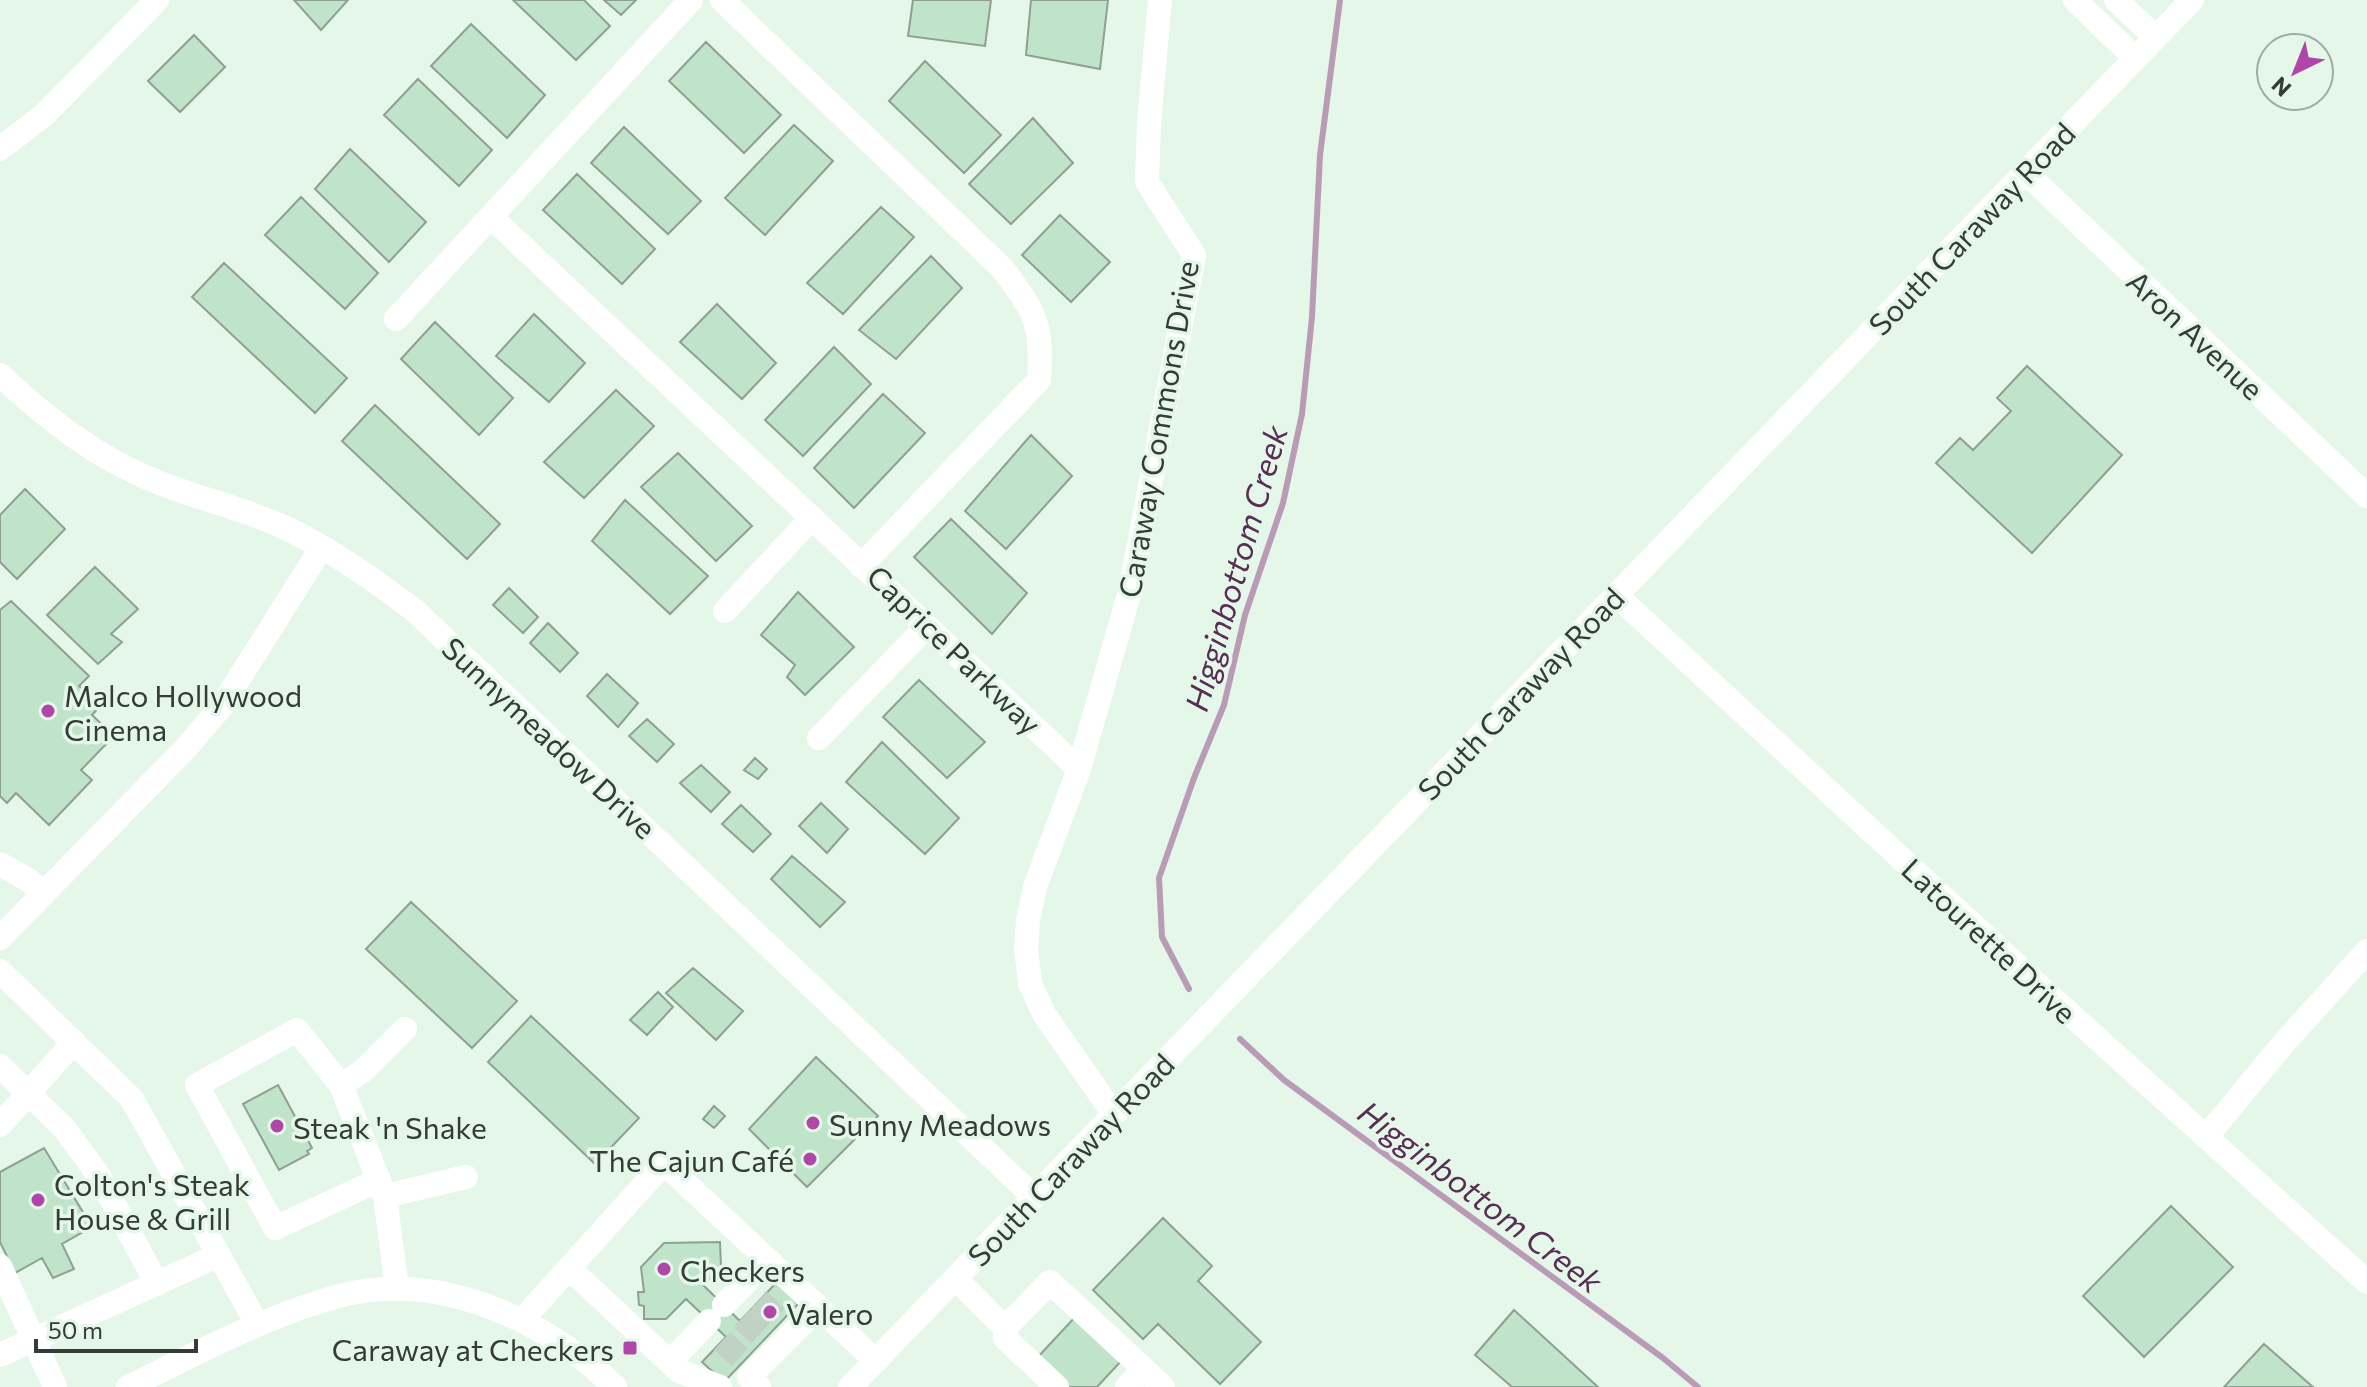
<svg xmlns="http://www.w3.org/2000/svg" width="2367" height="1387" font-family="Commissioner,sans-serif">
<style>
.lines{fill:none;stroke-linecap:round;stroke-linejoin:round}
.stream{stroke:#ba9bb6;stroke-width:6}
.building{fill:#bfe4c9;stroke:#8fa093;stroke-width:2}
.minor-tunnel{stroke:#c1d2c5;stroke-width:24;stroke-dasharray:24 12;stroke-linecap:butt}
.minor{stroke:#fff;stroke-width:24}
.poi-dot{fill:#b047a8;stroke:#e4f7e9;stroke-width:3}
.labels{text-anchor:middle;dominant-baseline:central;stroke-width:7;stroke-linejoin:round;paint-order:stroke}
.street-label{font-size:30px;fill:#353c37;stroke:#e4f7e9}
.poi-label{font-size:30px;fill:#353c37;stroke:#e4f7e9;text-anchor:start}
.water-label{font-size:32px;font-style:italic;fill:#592e55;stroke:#e4f7e9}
</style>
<rect width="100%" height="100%" fill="#e4f7e9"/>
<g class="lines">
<path class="stream" d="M1189 989 1162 937 1159 878 1194 778 1224 705 1245 615 1283 503 1302 414 1312 317 1320 155 1340 0
M1240 1039 1284 1080 1663 1358 1698 1387"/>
</g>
<path class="building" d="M294 0H348L321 30Z
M513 0H584L610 26 576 60Z
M604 0H636L621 15Z
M913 0H991L985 46 908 36Z
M1031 0H1108L1100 69 1026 55Z
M471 24 545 95 507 138 431 66Z
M194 35 225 67 180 112 148 81Z
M706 42 781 115 744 153 669 81Z
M925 61 1001 135 964 173 889 101Z
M418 79 492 150 459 186 384 115Z
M1033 118 1073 163 1011 224 969 184Z
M794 125 833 161 765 235 725 198Z
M624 127 701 201 668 234 591 163Z
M350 149 426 222 389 262 315 189Z
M577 174 655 249 622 284 543 210Z
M301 197 378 273 345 309 265 235Z
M881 207 914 237 843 314 807 283Z
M1060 215 1110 262 1071 302 1022 255Z
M931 256 962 288 896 359 859 330Z
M224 263 347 378 315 413 192 297Z
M717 304 776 363 742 399 680 342Z
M534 314 585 363 549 402 496 356Z
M435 322 513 398 479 435 401 359Z
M834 347 871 384 803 456 765 420Z
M2027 366 2122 455 2032 553 1936 463 1960 438 1973 450 2011 411 1997 398Z
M616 390 654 426 584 498 544 462Z
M883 394 925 433 854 508 814 468Z
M375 405 500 524 467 559 342 441Z
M1031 435 1072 476 1006 549 965 511Z
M678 453 752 526 716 561 641 487Z
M25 489 65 529 17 579 0 562V515Z
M625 500 708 576 670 614 592 541Z
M951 519 1027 593 992 634 914 557Z
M95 567 138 609 111 634 122 642 98 664 47 615Z
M509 588 538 617 523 633 493 605Z
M798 592 854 647 805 695 787 677 795 665 761 635Z
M11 601 89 676 79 686 100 706 92 715 114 736 81 770 92 780 49 825 16 793 7 803 0 796V610Z
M548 623 578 653 560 672 530 643Z
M607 674 638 703 618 727 587 696Z
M919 680 985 742 947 778 883 717Z
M647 719 674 744 657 762 629 736Z
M882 742 959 818 925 854 846 782Z
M755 758 767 769 758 779 744 770Z
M701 765 730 792 711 812 680 783Z
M821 803 848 829 827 853 799 826Z
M741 805 771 834 753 852 722 824Z
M792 856 845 902 820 927 771 879Z
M411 902 517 1001 472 1048 366 949Z
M693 968 743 1011 716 1040 666 993Z
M658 992 673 1007 647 1035 630 1020Z
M531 1016 639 1118 595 1164 488 1062Z
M816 1057 878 1116 807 1187 749 1129Z
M278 1085 312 1148 307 1151 309 1154 279 1170 243 1104Z
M714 1106 725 1116 714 1128 703 1119Z
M44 1148 92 1227 62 1244 74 1269 53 1278 42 1258 15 1273 0 1242V1172Z
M2171 1206 2233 1267 2144 1357 2083 1296Z
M1163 1218 1212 1266 1198 1281 1261 1342 1220 1384 1158 1324 1143 1339 1093 1290Z
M720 1242 721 1267 703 1285 740 1321 777 1282 799 1303 724 1382 702 1362 726 1337 686 1299 666 1319H644V1306L639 1305 638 1292H644L641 1267 664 1243Z
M1514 1310 1598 1387H1512L1475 1355Z
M1077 1315 1123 1359 1097 1387H1066L1036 1359Z
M2264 1344 2313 1387H2224Z"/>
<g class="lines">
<path class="minor-tunnel" d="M759 1300 781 1322
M742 1318 765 1340
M722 1341 744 1361"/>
<path class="minor" d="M722 0 1003 269C1035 312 1043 325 1039 380L861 566
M2075 0 2135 58
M2116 0 2155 37
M0 149 44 115 157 0
M2025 172 2367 496
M491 217 1079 769
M396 319 691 0
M0 375C46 418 95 457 155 481 198 499 243 508 286 528 332 550 374 580 414 610L1033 1196
M1616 595 2049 995 2367 1282
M725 611 811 519
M819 738 926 627
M0 864 30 881 43 894
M0 938 186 748 221 707 322 547
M0 971 132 1099 257 1324
M0 1066 64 1128 99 1176 157 1284
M341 1085 363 1071 405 1029
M1113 1113 1044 1014 1030 983 1026 949 1028 921 1035 887 1079 769 1130 591 1194 255 1147 182 1149 123 1160 0
M0 1125 74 1042
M2207 1136 2283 1044 2367 951
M379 1180 275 1228 197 1085 297 1030 341 1085 385 1196 397 1288
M385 1196 466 1177
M0 1266 55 1387
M569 1268 679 1371 720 1387
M956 1279 1005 1328 1050 1282 1163 1387
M724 1305 767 1260
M523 1319 664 1163 876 1361
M1005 1328V1338L1057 1387
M0 1355 219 1255
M670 1362 709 1321
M128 1387C196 1354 265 1316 339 1296 439 1270 544 1319 615 1387
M759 1387 749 1377 818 1308
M850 1387 2192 0
M1127 1387 1144 1369"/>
</g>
<g class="poi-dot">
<circle cx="48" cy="711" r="8"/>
<circle cx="813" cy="1123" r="8"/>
<circle cx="277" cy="1126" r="8"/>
<circle cx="810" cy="1159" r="8"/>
<circle cx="38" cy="1200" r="8"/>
<circle cx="664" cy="1269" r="8"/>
<circle cx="770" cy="1312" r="8"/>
<rect x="622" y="1340" width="16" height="16" rx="4"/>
</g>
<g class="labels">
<g class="street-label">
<text transform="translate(1971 228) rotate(-46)">South Caraway Road</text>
<text transform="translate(2196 334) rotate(43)">Aron Avenue</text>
<text transform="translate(1157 429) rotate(-80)">Caraway Commons Drive</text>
<text transform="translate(955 649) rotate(44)">Caprice Parkway</text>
<text transform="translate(1520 693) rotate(-46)">South Caraway Road</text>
<text transform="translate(550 737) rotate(43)">Sunnymeadow Drive</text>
<text transform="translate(1990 940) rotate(43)">Latourette Drive</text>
<text transform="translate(1070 1159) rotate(-46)">South Caraway Road</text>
</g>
<g class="poi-label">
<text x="64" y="694">Malco Hollywood<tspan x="64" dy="34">Cinema</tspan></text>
<text x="829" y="1123">Sunny Meadows</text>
<text x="293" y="1126">Steak 'n Shake</text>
<text x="794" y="1159" text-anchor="end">The Cajun Café</text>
<text x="54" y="1183">Colton's Steak<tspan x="54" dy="34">House &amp; Grill</tspan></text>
<text x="680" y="1269">Checkers</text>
<text x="786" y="1312">Valero</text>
<text x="614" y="1348" text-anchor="end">Caraway at Checkers</text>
</g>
<g class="water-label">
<text transform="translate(1235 568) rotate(-74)">Higginbottom Creek</text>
<text transform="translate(1481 1196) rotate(37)">Higginbottom Creek</text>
</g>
</g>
<g transform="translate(2295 72) rotate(223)"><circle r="38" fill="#e4f7e9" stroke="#9eaca2" stroke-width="2"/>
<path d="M0-6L14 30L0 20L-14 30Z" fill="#b047a8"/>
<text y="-12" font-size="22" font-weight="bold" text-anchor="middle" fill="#353c37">N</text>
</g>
<path d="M36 1339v12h160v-12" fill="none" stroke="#353c37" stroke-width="4"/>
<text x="48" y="1339" font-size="24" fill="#353c37" stroke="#e4f7e9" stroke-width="6" paint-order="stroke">50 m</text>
</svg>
